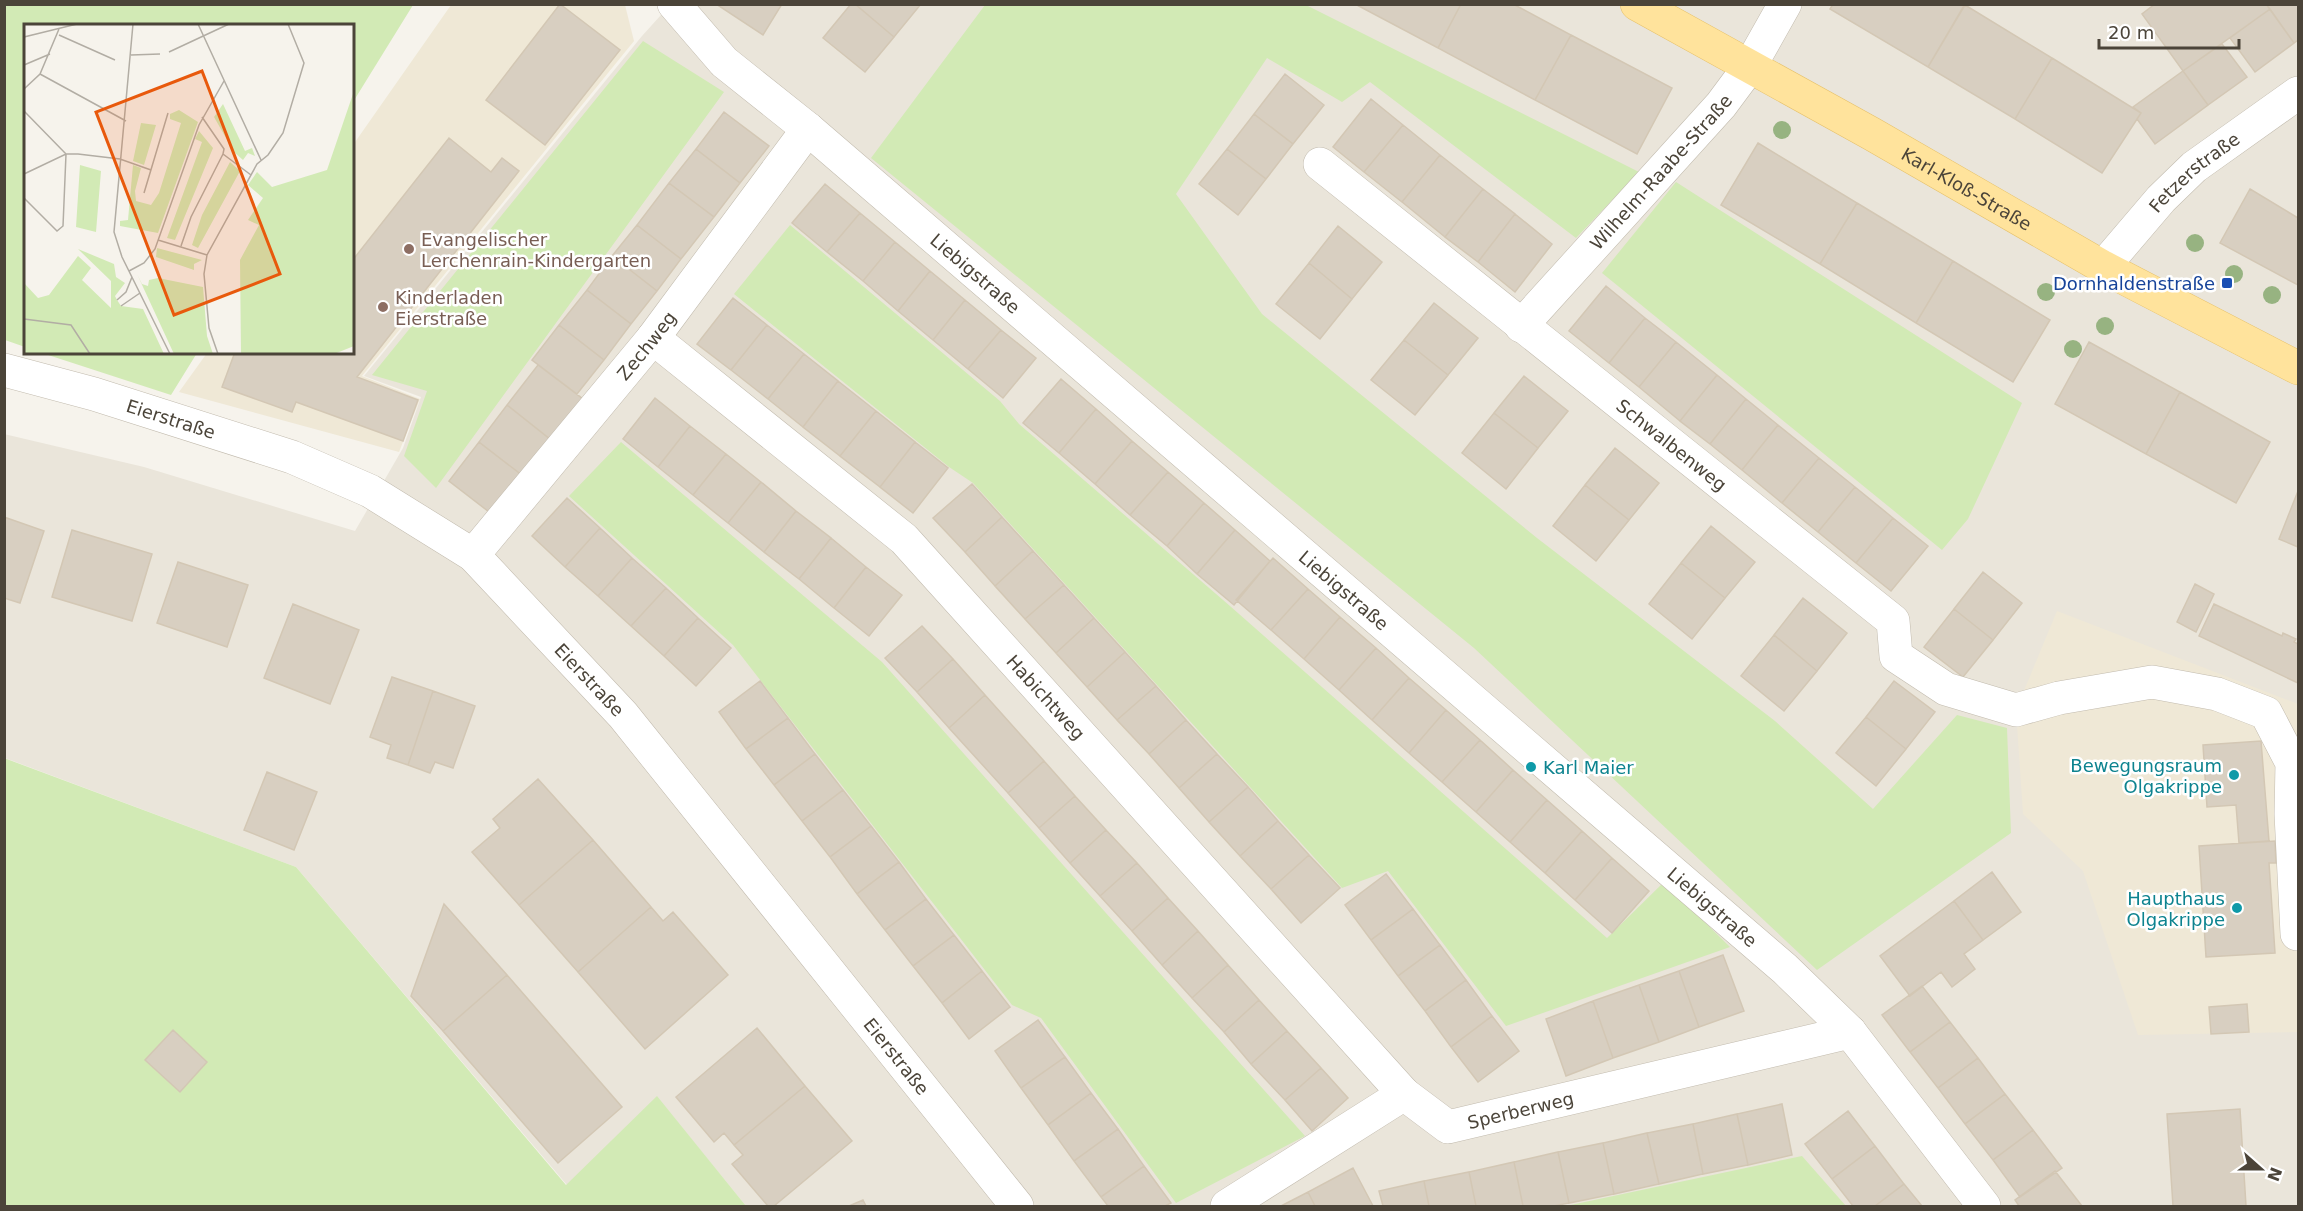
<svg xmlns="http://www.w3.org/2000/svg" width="2303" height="1211" font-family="'DejaVu Sans',sans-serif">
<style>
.residential{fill:#eae5da}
.education{fill:#efe8d6}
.green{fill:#d2eab5}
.building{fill:#d8cfc1;stroke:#d3c7b4;stroke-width:1.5}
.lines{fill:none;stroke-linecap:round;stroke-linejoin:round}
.minor-casing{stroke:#c2bbae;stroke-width:34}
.major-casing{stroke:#e6c16a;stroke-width:34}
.minor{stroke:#fff;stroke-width:33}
.major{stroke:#ffe39c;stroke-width:33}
.tree{fill:#97b381}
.education-dot{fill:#8d6e63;stroke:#fff;stroke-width:2}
.transit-dot{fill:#1a4fb4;stroke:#fff;stroke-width:2}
.culture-dot{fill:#0f9aa8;stroke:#fff;stroke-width:2}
.labels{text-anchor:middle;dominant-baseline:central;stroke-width:5;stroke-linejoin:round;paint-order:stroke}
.street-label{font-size:18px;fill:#4b4439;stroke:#fff}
.education-label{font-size:18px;fill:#785e54;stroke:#fff;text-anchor:start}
.transit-label{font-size:18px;fill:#164399;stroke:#fff;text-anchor:end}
.culture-label{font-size:18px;fill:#0d838f;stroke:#fff;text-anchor:end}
.inset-road{fill:none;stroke:#b2ada4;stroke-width:1.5}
.view{fill:#e8590c;fill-opacity:0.15;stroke:#e8590c;stroke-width:3}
.inset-edge{fill:none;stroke:#4b4439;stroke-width:3}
</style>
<rect width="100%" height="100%" fill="#f6f3ec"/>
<path class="residential" d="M670 5H2298V1206H746L657 1097 567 1185 296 867 5 758 4 434 144 467 355 531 403 448 421 397 364 376 642 36Z"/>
<path class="education" d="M451 5H625L634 41 362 376 420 399 399 452 179 392 207 353 352 352 353 145Z
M2057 611 2298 704V1032L2138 1035 2083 871 2023 814 2016 710Z"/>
<path class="green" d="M5 4H413V5L353 102 352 26H26L25 347 5 340Z
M1304 4 1639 172 1576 238 1370 82 1342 102 1267 58 1176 194 1262 314 1537 538 1775 721 1873 809 1957 715 2007 728 2011 833 1817 970 1474 648 871 158 985 5Z
M643 41 724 92 436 488 404 456 427 391 372 375Z
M1676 182 2022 403 1968 519 1942 550 1602 273Z
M790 225 1000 401 1019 424 1230 606 1607 938 1664 882 1730 947 1506 1026 1388 871 1342 888 973 483 949 467 734 294Z
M42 353H197L171 395Z
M621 442 882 662 1305 1136 1176 1203 1041 1018 1012 1005 733 645 569 496Z
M4 758 296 867 566 1185 657 1096 746 1206H5Z
M1802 1156 1846 1206H1566Z"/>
<path class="building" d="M560 4 620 50 545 145 486 100Z
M716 4H782L763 35Z
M851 4H855L894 37 865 72 823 38Z
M855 4H921L894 37Z
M1355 4H1461L1438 48Z
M1461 4H1513L1571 35 1535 100 1438 48Z
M1833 4H1965L1928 67 1830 9Z
M2155 4H2266L2270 9 2183 71 2142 14Z
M2266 4H2298V40L2294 43Z
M1965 5 2052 58 2015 119 1928 67Z
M2270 9 2294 43 2255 72 2230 38Z
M1571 35 1672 88 1637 154 1535 100Z
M2222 44 2247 77 2208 105 2183 71Z
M2052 58 2141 113 2102 173 2015 119Z
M2183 71 2208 105 2155 144 2137 119 2141 113 2133 107Z
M1285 74 1324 105 1293 144 1254 114Z
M1371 99 1403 125 1364 172 1333 147Z
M724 112 769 146 740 183 696 149Z
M1254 114 1293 144 1266 179 1227 149Z
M1403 125 1440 155 1402 202 1364 172Z
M449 138 491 172 502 158 519 171 357 377 418 400 403 441 296 402 292 412 222 387 235 352H352V261Z
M1758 143 1857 203 1820 264 1721 205Z
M696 149 740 183 714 217 669 183Z
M1227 149 1266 179 1238 215 1199 184Z
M1440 155 1483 189 1445 237 1402 202Z
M669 183 714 217 681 259 637 225Z
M825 184 860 213 827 252 792 223Z
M1483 189 1515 214 1478 262 1445 237Z
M2250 189 2298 218V285L2220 243Z
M1857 203 1953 261 1916 323 1820 264Z
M860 213 895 242 863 281 827 252Z
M1515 214 1552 244 1515 292 1478 262Z
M637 225 681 259 657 291 612 256Z
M1338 226 1382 262 1352 299 1309 263Z
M895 242 930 271 898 311 863 281Z
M612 256 657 291 631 324 587 290Z
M1953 261 2050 320 2013 382 1916 323Z
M1309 263 1352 299 1320 339 1276 304Z
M930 271 965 300 933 340 898 311Z
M1606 286 1645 318 1609 363 1569 331Z
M587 290 631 324 604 360 559 325Z
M733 298 767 325 731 370 697 344Z
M965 300 1001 330 968 369 933 340Z
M1434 303 1478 338 1448 375 1404 340Z
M1645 318 1676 342 1639 387 1609 363Z
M559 325 604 360 577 394 532 360Z
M767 325 804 354 768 399 731 370Z
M1001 330 1036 358 1003 398 968 369Z
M1404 340 1448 375 1415 415 1371 380Z
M1676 342 1717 375 1680 421 1639 387Z
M2089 342 2180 392 2146 454 2055 404Z
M804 354 838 381 803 427 768 399Z
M538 365 583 399 551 440 507 405Z
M1717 375 1746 399 1710 444 1680 421Z
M1524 376 1568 411 1538 448 1494 413Z
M1061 379 1096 409 1059 453 1023 423Z
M838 381 876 411 840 456 803 427Z
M2180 392 2270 442 2236 503 2146 454Z
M655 398 690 426 658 467 623 439Z
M1746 399 1778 425 1742 470 1710 444Z
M507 405 551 440 523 476 479 442Z
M1096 409 1132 441 1095 484 1059 453Z
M876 411 915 442 880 487 840 456Z
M1494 413 1538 448 1506 489 1462 453Z
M1778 425 1819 458 1782 503 1742 470Z
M690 426 726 454 693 495 658 467Z
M1132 441 1168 472 1130 515 1095 484Z
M479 442 523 476 493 515 449 481Z
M915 442 948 468 913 513 880 487Z
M1615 448 1659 483 1629 520 1585 485Z
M726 454 761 482 728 523 693 495Z
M1819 458 1855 487 1818 532 1782 503Z
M1168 472 1204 503 1167 546 1130 515Z
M761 482 796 511 764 552 728 523Z
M972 484 1002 517 965 552 933 518Z
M1585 485 1629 520 1596 561 1553 526Z
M1855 487 1893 518 1856 563 1818 532Z
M2298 491V547L2279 539Z
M567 498 600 528 565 567 532 536Z
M1204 503 1235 530 1197 574 1167 546Z
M796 511 831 538 799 579 764 552Z
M4 517 44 531 20 603 4 598Z
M1002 517 1033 551 995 586 965 552Z
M1893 518 1928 546 1891 591 1856 563Z
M1711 526 1755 562 1725 598 1681 563Z
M600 528 632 558 598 596 565 567Z
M72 530 152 554 132 621 52 597Z
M1235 530 1270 561 1234 605 1197 574Z
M831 538 866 567 834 608 799 579Z
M1033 551 1064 585 1025 619 995 586Z
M632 558 666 588 631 626 598 596Z
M1273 558 1308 589 1271 630 1236 600Z
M178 562 248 585 227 647 157 623Z
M1681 563 1725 598 1692 639 1649 604Z
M866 567 902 595 869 636 834 608Z
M1983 572 2022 603 1993 640 1954 609Z
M2195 584 2214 594 2196 632 2177 622Z
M1064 585 1094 618 1056 653 1025 619Z
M666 588 698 618 664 656 631 626Z
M1308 589 1340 617 1304 659 1271 630Z
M1803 598 1847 633 1817 671 1774 635Z
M293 604 359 630 330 704 264 678Z
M2214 604 2282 636 2283 633 2296 639 2294 642 2298 644V683L2199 636Z
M1954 609 1993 640 1963 677 1924 647Z
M1340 617 1376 648 1339 690 1304 659Z
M698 618 731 648 696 686 664 656Z
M1094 618 1125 652 1087 687 1056 653Z
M922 626 953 659 917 692 885 658Z
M1774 635 1817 671 1784 711 1741 676Z
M1376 648 1409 678 1372 720 1339 690Z
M1125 652 1156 686 1117 720 1087 687Z
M953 659 985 695 949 728 917 692Z
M392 677 433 691 408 765 387 758 391 745 370 737Z
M1409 678 1446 710 1409 753 1372 720Z
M760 681 788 718 746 749 719 712Z
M1894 681 1935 712 1906 749 1866 717Z
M1156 686 1186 720 1149 754 1117 720Z
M433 691 475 706 453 768 435 762 430 773 408 765Z
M985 695 1044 761 1008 793 949 728Z
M1446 710 1480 740 1442 782 1409 753Z
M1866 717 1906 749 1876 786 1836 753Z
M788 718 815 754 774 785 746 749Z
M1186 720 1217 754 1179 788 1149 754Z
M1480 740 1513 770 1476 812 1442 782Z
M2261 741 2269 841 2239 843 2236 805 2207 807 2203 745Z
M815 754 843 790 802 821 774 785Z
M1217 754 1248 787 1209 822 1179 788Z
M1044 761 1075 796 1039 828 1008 793Z
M1513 770 1547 800 1510 842 1476 812Z
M267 772 317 792 294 850 244 830Z
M538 779 593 840 519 905 472 852 500 828 493 819Z
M1248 787 1278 821 1240 856 1209 822Z
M843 790 871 826 830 857 802 821Z
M1075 796 1106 830 1070 863 1039 828Z
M1547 800 1582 831 1545 873 1510 842Z
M1278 821 1309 855 1271 889 1240 856Z
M871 826 899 862 857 894 830 857Z
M1106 830 1137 863 1100 896 1070 863Z
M1582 831 1612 858 1575 900 1545 873Z
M593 840 651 907 578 972 519 905Z
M2275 841 2276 863H2269L2275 953 2206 957 2199 846Z
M1309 855 1340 888 1301 923 1271 889Z
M1612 858 1649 891 1612 933 1575 900Z
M899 862 926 899 885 930 857 894Z
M1137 863 1168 898 1132 931 1100 896Z
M1992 872 2021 912 1983 940 1954 901Z
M1386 874 1413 909 1371 940 1345 905Z
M1168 898 1198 931 1162 965 1132 931Z
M926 899 954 935 913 966 885 930Z
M1954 901 1983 940 1964 954 1975 969 1952 987 1941 972 1910 996 1880 956Z
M444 904 507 975 443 1031 411 996Z
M651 907 663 921 673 912 728 975 645 1049 578 972Z
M1413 909 1440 945 1398 976 1371 940Z
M1198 931 1228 965 1192 998 1162 965Z
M954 935 982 971 942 1003 913 966Z
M1440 945 1466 980 1425 1011 1398 976Z
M1723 955 1744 1011 1699 1027 1679 971Z
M1228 965 1259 1000 1224 1032 1192 998Z
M982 971 1010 1007 969 1039 942 1003Z
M1679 971 1699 1027 1659 1042 1639 985Z
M507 975 622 1107 558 1163 443 1031Z
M1466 980 1492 1016 1451 1047 1425 1011Z
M1639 985 1659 1042 1613 1058 1593 1001Z
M1922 986 1950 1022 1910 1052 1882 1015Z
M1259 1000 1287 1031 1251 1064 1224 1032Z
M1593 1001 1613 1058 1566 1076 1546 1019Z
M2247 1004 2249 1032 2211 1034 2209 1007Z
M1492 1016 1519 1051 1478 1082 1451 1047Z
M1038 1020 1065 1057 1021 1088 995 1051Z
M1950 1022 1978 1058 1938 1088 1910 1052Z
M757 1028 805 1086 734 1145 724 1133 714 1142 676 1097Z
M173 1030 207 1062 180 1092 145 1060Z
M1287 1031 1321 1068 1285 1100 1251 1064Z
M1065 1057 1091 1093 1048 1125 1021 1088Z
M1978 1058 2005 1094 1965 1124 1938 1088Z
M1321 1068 1348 1098 1312 1131 1285 1100Z
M805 1086 852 1141 774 1206H768L732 1164 743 1155 734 1145Z
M1091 1093 1118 1129 1074 1161 1048 1125Z
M2005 1094 2033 1130 1993 1160 1965 1124Z
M1782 1104 1792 1155 1748 1165 1737 1114Z
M2240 1109 2246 1206H2173L2167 1114Z
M1848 1111 1875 1146 1832 1179 1805 1144Z
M1737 1114 1748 1165 1703 1174 1693 1124Z
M1693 1124 1703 1174 1659 1184 1647 1133Z
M1118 1129 1144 1166 1101 1197 1074 1161Z
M2033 1130 2062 1168 2020 1197 1993 1160Z
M1647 1133 1659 1184 1614 1194 1603 1143Z
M1603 1143 1614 1194 1569 1203 1558 1152Z
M1875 1146 1904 1184 1875 1206H1853L1832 1179Z
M1558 1152 1569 1203 1554 1206H1523L1514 1162Z
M1514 1162 1523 1206H1476L1469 1172Z
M1144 1166 1171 1203 1165 1206H1108L1101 1197Z
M1353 1168 1373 1206H1315L1308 1192Z
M2055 1171 2082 1206H2019L2015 1200Z
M1469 1172 1476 1206H1429L1424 1181Z
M1424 1181 1429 1206H1383L1379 1191Z
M1904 1184 1922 1206H1875Z
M1308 1192 1315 1206H1281Z
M863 1200 866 1206H849Z"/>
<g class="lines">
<defs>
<g id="minor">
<path id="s1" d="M674 4 724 62 808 129 1785 969 1850 1032 1984 1206"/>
<path id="s2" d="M1320 164 1893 621 1896 656 1946 689 2016 710 2059 698 2152 682 2217 694 2266 713 2292 763 2291 814 2297 934"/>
<path id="s3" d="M2103 267 2161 199 2194 167 2298 93"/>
<path id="s4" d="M1521 326 1721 105 1750 66 1785 4"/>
<path id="s5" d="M653 338 904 539 1404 1094"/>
<path id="s6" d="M4 370 94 394 292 457 370 491 473 555 623 715 1017 1206"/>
<path id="s7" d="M473 555 653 338 808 129"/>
<path id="s8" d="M1227 1206 1404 1094 1448 1127 1850 1032"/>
</g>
<g id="major">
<path id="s9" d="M1637 4 1872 134 2103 267 2298 368"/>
</g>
</defs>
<use href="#minor" class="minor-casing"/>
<use href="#major" class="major-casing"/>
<use href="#minor" class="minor"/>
<use href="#major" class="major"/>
</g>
<g class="tree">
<circle cx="1782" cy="130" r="9"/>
<circle cx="2195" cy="243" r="9"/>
<circle cx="2234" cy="274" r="9"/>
<circle cx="2046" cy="292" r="9"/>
<circle cx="2272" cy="295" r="9"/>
<circle cx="2105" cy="326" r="9"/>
<circle cx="2073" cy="349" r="9"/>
</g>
<g class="education-dot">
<circle cx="409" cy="249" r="6"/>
<circle cx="383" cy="307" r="6"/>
</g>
<rect class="transit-dot" x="2221" y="277" width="12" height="12" rx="3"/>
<g class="culture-dot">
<circle cx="1531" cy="767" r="6"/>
<circle cx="2234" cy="775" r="6"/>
<circle cx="2237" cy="908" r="6"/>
</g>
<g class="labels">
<g class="street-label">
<text stroke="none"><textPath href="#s4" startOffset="208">Wilhelm-Raabe-Straße</textPath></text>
<text stroke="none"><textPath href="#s3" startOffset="132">Fetzerstraße</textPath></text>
<text stroke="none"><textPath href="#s9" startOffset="378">Karl-Kloß-Straße</textPath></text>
<text stroke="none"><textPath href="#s1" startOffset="405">Liebigstraße</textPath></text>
<text stroke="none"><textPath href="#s7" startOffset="272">Zechweg</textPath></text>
<text stroke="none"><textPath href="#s6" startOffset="174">Eierstraße</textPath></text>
<text stroke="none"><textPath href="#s2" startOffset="450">Schwalbenweg</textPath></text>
<text stroke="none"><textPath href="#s1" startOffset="891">Liebigstraße</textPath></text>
<text stroke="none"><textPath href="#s6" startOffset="678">Eierstraße</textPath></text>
<text stroke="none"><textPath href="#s5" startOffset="534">Habichtweg</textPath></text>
<text stroke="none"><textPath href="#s1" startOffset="1377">Liebigstraße</textPath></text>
<text stroke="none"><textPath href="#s6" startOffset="1164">Eierstraße</textPath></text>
<text stroke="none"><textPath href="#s8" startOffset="339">Sperberweg</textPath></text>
</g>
<g class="education-label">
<text x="421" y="239">Evangelischer<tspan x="421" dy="21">Lerchenrain-Kindergarten</tspan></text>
<text x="395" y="297">Kinderladen<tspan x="395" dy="21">Eierstraße</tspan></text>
</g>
<g class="transit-label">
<text x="2215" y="283">Dornhaldenstraße</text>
</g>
<g class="culture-label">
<text x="2222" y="765">Bewegungsraum<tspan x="2222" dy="21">Olgakrippe</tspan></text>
<text x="1543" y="767" text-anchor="start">Karl Maier</text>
<text x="2225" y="898">Haupthaus<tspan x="2225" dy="21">Olgakrippe</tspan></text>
</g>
</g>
<g transform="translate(24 24)">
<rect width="330" height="330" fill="#f6f3ec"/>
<path d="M330 67V322L310 330H217L216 236 235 201 224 196 239 174 224 161 233 148 248 163 303 146ZM199 80 221 127 228 124 231 132 224 129 219 136 210 128 190 93ZM155 86 174 98 134 209 96 202V197L104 196 109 141 117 144 111 167 112 177 127 181 135 169 157 99 146 95V90ZM117 99 132 101 120 141 109 137ZM175 107 189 124 151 216 143 214 178 118 171 115ZM206 138 216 147 174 224 168 221 178 191ZM56 141 77 147 72 208 52 203ZM133 224 178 236 170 240V246L132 233ZM54 225 90 240 92 253 101 259 91 272 93 276 97 282 119 285 140 330H0V259L14 274 25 271 54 232 67 244 58 256 87 284V257ZM113 250 118 260 124 262 125 256 134 254 179 263 183 312 189 330H150Z" fill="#d2eab5"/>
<path class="inset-road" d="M109 0 90 208 98 233 146 330M174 0 237 136M35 11 91 36M0 13 53 0M145 28 205 0M107 31 136 30M0 41 26 30M16 50 102 97M0 65 16 50 35 5M0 87 42 130 39 202 33 207 0 174M178 93 200 125 199 130 227 151M0 150 42 130H54L96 135 127 146M120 169 144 89M134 216 183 231M157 222 167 193 199 130M105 247 120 239 131 225 175 101 200 57M93 276 102 268 108 253M97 282 116 269M0 295 47 301 66 330M194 330 185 304 180 250 183 231 233 140 244 131 259 109 280 39 264 0"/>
<path class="view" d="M178 47 256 250 150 291 72 88Z"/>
<rect width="330" height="330" class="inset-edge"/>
</g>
<rect width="2303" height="1211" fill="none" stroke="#4b4439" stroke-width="12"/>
<g transform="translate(2261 1169) rotate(111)" stroke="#ffffff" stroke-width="4.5" paint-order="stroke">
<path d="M0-4.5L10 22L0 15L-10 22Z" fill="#4b4439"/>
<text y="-9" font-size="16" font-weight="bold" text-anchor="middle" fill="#4b4439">N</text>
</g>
<path d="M2099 39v9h140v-9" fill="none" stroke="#4b4439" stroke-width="3"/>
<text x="2108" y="39" font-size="18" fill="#4b4439" stroke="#ffffff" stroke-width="4.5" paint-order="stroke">20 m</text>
</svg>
